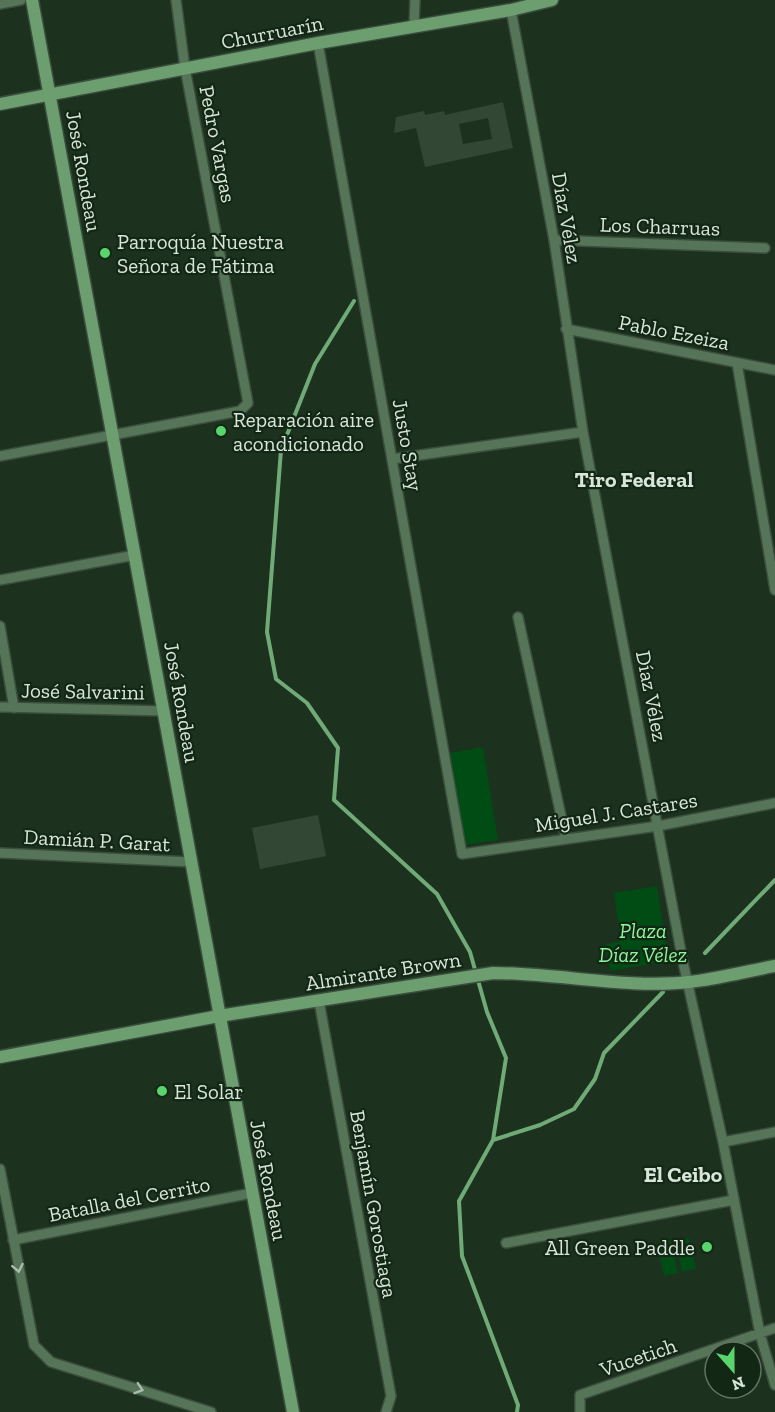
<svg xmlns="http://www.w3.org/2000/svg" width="775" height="1412" font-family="'Zilla Slab',serif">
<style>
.green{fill:#004c15}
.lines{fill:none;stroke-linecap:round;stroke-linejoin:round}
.stream{stroke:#6faa77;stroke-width:4}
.building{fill:#324834;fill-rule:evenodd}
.street-casing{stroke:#3b4e3d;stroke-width:12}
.secondary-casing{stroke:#3b4e3d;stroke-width:15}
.street{stroke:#567558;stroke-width:9}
.secondary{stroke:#6c9e70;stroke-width:12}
.oneway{stroke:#aabeac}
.poi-dot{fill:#5ad56e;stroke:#132715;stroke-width:2}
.labels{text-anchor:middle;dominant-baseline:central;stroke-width:4.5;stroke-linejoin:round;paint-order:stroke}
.street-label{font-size:21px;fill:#d8e5d9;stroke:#132715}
.poi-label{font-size:21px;fill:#d8e5d9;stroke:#132715;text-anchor:start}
.park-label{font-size:21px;font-style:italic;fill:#8ff59b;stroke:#132715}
.neighbourhood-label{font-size:22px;font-weight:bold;fill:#d8e5d9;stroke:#132715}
</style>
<rect width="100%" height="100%" fill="#1d311f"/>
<path class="green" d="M483 747 498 840 464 845 449 753Z
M657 886 669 961 610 971 606 944 621 941 614 893Z
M689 1238 696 1269 682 1272 675 1241Z
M671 1241 678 1273 664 1276 657 1244Z"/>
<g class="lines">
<path class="stream" d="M354 301 315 364 281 450 267 632 276 679 307 703 338 748 334 800 437 894 470 952 487 1012 506 1058 493 1140 459 1201 462 1256 518 1405 517 1412
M705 953 775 880
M493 1140 540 1125 574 1109 595 1079 604 1053 663 992"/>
</g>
<path class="building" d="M503 102 513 148 425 167 416 128 394 133 396 117 424 111 425 115 444 111 445 115ZM488 118 492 139 463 144 459 124Z
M318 815 326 856 260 869 252 828Z"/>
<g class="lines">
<defs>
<path id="street" d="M0 4 21 0
M511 10 554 240 583 432 683 962 723 1142 760 1334 775 1385
M414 26 415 0
M318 43 462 854 658 826 775 803
M554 240 765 248
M566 329 775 370
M737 363 775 590
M0 456 240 411 248 403 185 68 176 0
M392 459 583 432
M0 580 135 555
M518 617 566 839
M0 626 14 708
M0 707 165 711
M0 853 191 862
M319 1001 391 1396 386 1412
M723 1142 775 1132
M0 1169 34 1345 51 1362 211 1412
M13 1240 252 1193
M506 1243 734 1200
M580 1412V1395L775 1328"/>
<path id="secondary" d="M32 0 293 1412
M0 104 318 43 511 10 552 0
M0 1057 219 1016 493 973C556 973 629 989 689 982 718 979 747 971 775 966"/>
</defs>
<use href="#street" class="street-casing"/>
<use href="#secondary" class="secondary-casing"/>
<use href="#street" class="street"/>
<use href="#secondary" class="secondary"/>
</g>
<defs><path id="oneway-chevron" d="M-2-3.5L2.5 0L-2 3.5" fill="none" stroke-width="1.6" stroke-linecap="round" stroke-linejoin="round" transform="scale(1.5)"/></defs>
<g class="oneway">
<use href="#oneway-chevron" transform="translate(18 1268) rotate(79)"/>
<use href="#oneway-chevron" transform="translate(139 1389) rotate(18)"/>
</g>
<g class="poi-dot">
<circle cx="105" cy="253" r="6"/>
<circle cx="221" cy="431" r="6"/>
<circle cx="162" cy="1091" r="6"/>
<circle cx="707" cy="1247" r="6"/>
</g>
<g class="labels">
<g class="street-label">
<text transform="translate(272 32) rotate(-11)">Churruarín</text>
<text transform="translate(218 144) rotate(79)">Pedro Vargas</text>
<text transform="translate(84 171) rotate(80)">José Rondeau</text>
<text transform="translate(567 218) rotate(80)">Díaz Vélez</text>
<text transform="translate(660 226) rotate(2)">Los Charruas</text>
<text transform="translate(674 332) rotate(11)">Pablo Ezeiza</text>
<text transform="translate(408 445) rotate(80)">Justo Stay</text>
<text transform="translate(83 691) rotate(1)">José Salvarini</text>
<text transform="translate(652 696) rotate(79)">Díaz Vélez</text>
<text transform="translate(182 702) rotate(80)">José Rondeau</text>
<text transform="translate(616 812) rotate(-9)">Miguel J. Castares</text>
<text transform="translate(97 840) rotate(3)">Damián P. Garat</text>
<text transform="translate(383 971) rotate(-9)">Almirante Brown</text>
<text transform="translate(269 1180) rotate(79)">José Rondeau</text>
<text transform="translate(129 1199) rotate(-11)">Batalla del Cerrito</text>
<text transform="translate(374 1204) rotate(80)">Benjamín Gorostiaga</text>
<text transform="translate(638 1357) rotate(-19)">Vucetich</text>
</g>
<g class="poi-label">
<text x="117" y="241">Parroquía Nuestra<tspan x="117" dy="24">Señora de Fátima</tspan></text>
<text x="233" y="419">Reparación aire<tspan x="233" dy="24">acondicionado</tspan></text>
<text x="174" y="1091">El Solar</text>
<text x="695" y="1247" text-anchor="end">All Green Paddle</text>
</g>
<g class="park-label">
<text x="643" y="930">Plaza<tspan x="643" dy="24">Díaz Vélez</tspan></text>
</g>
<g class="neighbourhood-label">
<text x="634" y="479">Tiro Federal</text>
<text x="683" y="1174">El Ceibo</text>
</g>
</g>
<g transform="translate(733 1370) rotate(159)"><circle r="28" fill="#132715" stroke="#627363" stroke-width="1.5"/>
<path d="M0-4.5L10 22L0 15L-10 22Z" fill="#5ad56e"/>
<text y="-9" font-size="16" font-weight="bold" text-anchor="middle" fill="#d8e5d9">N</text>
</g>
</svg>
